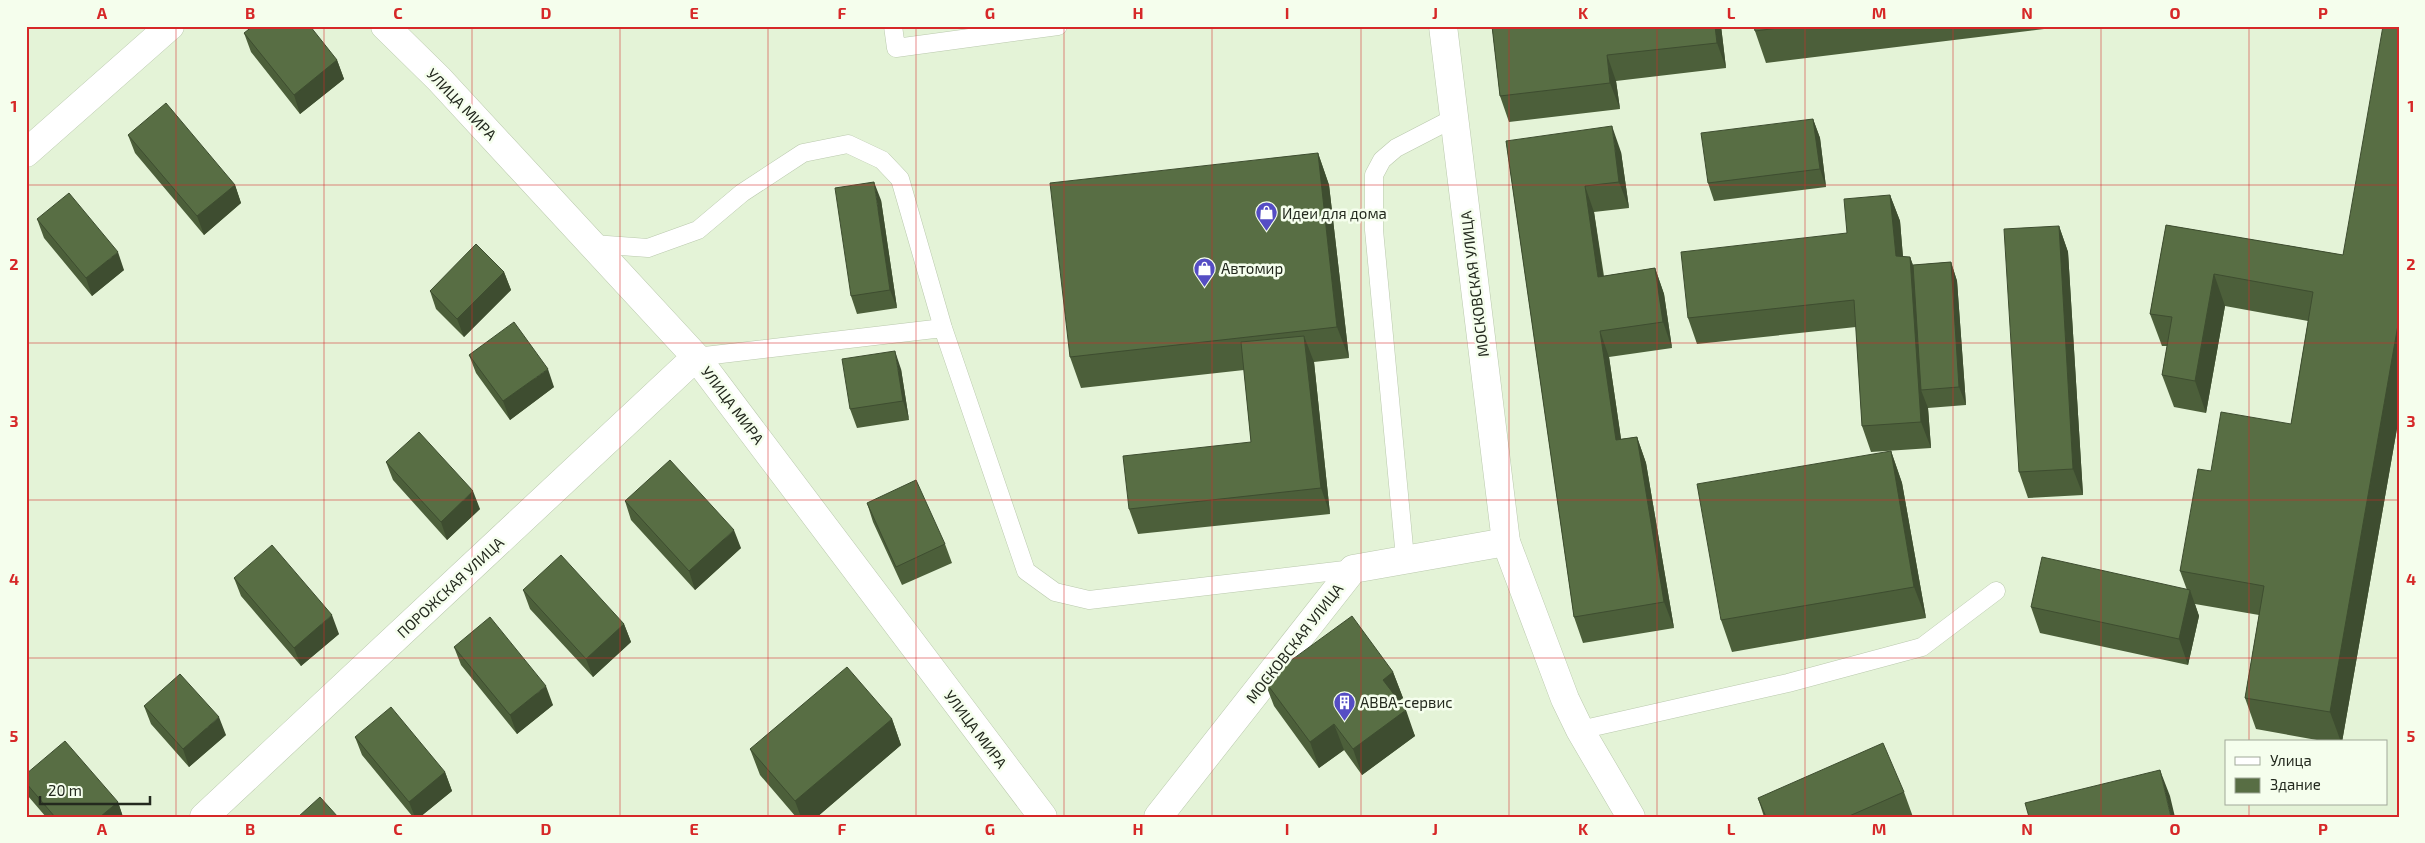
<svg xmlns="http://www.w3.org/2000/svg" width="2425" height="843" font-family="'Exo 2',sans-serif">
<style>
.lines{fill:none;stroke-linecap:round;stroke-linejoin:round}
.lane-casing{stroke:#bac9ad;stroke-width:19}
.street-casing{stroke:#bac9ad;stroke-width:29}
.secondary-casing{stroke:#bac9ad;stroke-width:29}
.lane{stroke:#fff;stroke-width:18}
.street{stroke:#fff;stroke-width:28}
.secondary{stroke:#fff;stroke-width:28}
.wall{fill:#4c5f3a}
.shaded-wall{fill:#3e4d30}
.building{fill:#586e44;stroke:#3e4d30}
.grid{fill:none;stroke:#d62828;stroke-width:1;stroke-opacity:0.55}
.labels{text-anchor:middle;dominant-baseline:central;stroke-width:5;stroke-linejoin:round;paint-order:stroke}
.street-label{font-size:15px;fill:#23291e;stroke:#f5feed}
.poi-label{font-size:15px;fill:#23291e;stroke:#f5feed;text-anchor:start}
.neatline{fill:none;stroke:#d62828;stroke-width:2}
.grid-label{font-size:16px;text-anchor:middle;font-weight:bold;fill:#d62828}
</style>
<rect width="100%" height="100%" fill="#e4f3d7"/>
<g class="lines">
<defs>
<path id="lane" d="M893 26 896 48 1058 26
M593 244 648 248 698 230 742 193 803 153 848 144 882 160 900 179 943 328 1026 571 1055 592 1089 600 1353 569
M696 357 943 328
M1405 558 1374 230V175L1382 160 1396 148 1454 118
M1580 730 1788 683 1922 647 1996 591"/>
<path id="street" d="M385 26 439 79 696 357 1043 817
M26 153 170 26
M204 817 696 357
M1158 817 1353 569 1506 542"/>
<path id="secondary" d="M1443 26 1506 542 1565 699 1580 730 1631 817"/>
</defs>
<use href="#lane" class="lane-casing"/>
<use href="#street" class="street-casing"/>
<use href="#secondary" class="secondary-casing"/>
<use href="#lane" class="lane"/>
<use href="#street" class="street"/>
<use href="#secondary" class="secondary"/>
</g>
<path class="wall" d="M1492 26H1721L1726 68 1616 81 1620 109 1509 122 1500 96Z
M1754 26H2043L2044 29 1766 63 1755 31Z
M2399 26V417L2342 742H2328L2256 729 2245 698 2259 615 2195 604 2199 616 2188 665 2040 633 2031 607 2187 590 2180 571 2211 471 2291 424 2308 321 2225 306 2206 413 2174 407 2162 375 2167 346H2162L2150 314 2166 225 2343 255Z
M244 33 337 60 344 79 300 114 251 52Z
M1813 119 1820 138 1826 187 1714 201 1708 183Z
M128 135 235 185 241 203 204 235 135 153Z
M1506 141 1621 152 1629 208 1594 212 1604 276 1655 268 1664 294 1672 348 1609 357 1621 439 1637 437 1646 463 1674 628 1583 643 1574 617Z
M1318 153 1329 185 1349 358 1314 362 1330 514 1138 534 1129 509 1251 442 1244 370 1081 388 1070 357Z
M1890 195 1900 221 1903 257H1910L1913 265 1951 262 1957 281 1966 405 1928 408 1931 448 1871 452 1862 426 1856 327 1697 344 1688 318 1847 233Z
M881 200 897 308 857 314 851 296Z
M37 219 124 270 92 296 44 238Z
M2059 226 2068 252 2083 495 2028 498 2019 472Z
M504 272 511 290 464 337 436 309 430 291Z
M469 355 554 387 510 420 476 373Z
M901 369 909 420 857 428 850 409Z
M1891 451 1902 483 1926 618 1732 652 1721 620Z
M386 462 480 509 447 540 393 480Z
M625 501 741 548 695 590 631 520Z
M867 503 945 544 952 563 902 585 873 522Z
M234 578 339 634 301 666 241 596Z
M523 590 624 624 631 642 593 677 530 609Z
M454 647 553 705 517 734 461 665Z
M1393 672 1403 698 1399 700 1415 736 1362 775 1344 750 1319 768 1274 706 1264 680Z
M144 706 226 735 189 767 151 724Z
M892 719 901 745 817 817H796L760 775 750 749Z
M355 737 445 772 452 791 420 817H413L362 755Z
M26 774 118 802 123 817H46L28 796 26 791Z
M1904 792 1913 817H1764L1758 798Z"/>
<path class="shaded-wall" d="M1715 26H1721L1726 68 1717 43Z
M1607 55 1616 81 1620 109 1610 83Z
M337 60 344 79 300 114 294 95Z
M1813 119 1820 138 1826 187 1820 169Z
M1612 126 1621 152 1629 208 1619 182Z
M1318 153 1329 185 1349 358 1337 327Z
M874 182 881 200 897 308 890 290Z
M235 185 241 203 204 235 197 216Z
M1585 186 1594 212 1607 303 1598 277Z
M1890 195 1900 221 1905 282 1896 256Z
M2059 226 2068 252 2083 495 2073 469Z
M118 252 124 270 92 296 86 278Z
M1910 257 1919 283 1921 390 1928 408 1931 448 1921 422Z
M1951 262 1957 281 1966 405 1959 387Z
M1655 268 1664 294 1672 348 1663 322Z
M504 272 511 290 464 337 457 319Z
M2214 274 2225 306 2206 413 2195 381Z
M2399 319V417L2342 742H2341L2330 712Z
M1600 331 1609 357 1625 466 1616 440Z
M1304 336 1314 362 1330 514 1321 488Z
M895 351 901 369 909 420 903 401Z
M548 369 554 387 510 420 503 401Z
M1637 437 1646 463 1674 628 1664 602Z
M1891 451 1902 483 1926 618 1914 587Z
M473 491 480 509 447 540 441 522Z
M734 530 741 548 695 590 689 571Z
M2190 590 2199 616 2188 665 2179 639Z
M332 615 339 634 301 666 294 648Z
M624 624 631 642 593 677 586 659Z
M1393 672 1403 698 1393 706 1383 680Z
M546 686 553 705 517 734 510 715Z
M1406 710 1415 736 1362 775 1353 749Z
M219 717 226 735 189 767 183 749Z
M892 719 901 745 817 817H801L795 801Z
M1334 724 1344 750 1319 768 1310 742Z
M2160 770 2170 796 2175 817H2171Z
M445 772 452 791 420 817H415L409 802Z
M118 802 123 817H100Z"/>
<path class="building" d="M253 26H310L337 60 294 95 244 33Z
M1492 26H1715L1717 43 1607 55 1610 83 1500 96Z
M1754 26H1794L1755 31Z
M2383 26H2399V319L2330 712 2245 698 2264 586 2180 571 2198 469 2211 471 2221 412 2291 424 2313 292 2214 274 2195 381 2162 375 2172 317 2150 314 2166 225 2343 255Z
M166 103 235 185 197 216 128 135Z
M1813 119 1820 169 1708 183 1701 133Z
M1612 126 1619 182 1585 186 1598 277 1655 268 1663 322 1600 331 1616 440 1637 437 1664 602 1574 617 1506 141Z
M1318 153 1337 327 1070 357 1050 183Z
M874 182 890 290 851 296 835 188Z
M69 193 118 252 86 278 37 219Z
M1890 195 1896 256 1910 257 1921 422 1862 426 1854 300 1688 318 1681 252 1847 233 1844 199Z
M2059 226 2073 469 2019 472 2004 229Z
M476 244 504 272 457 319 430 291Z
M1951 262 1959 387 1921 390 1913 265Z
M514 322 548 369 503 401 469 355Z
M1304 336 1321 488 1129 509 1123 456 1251 442 1241 342Z
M895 351 903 401 850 409 842 359Z
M419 432 473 491 441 522 386 462Z
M1891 451 1914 587 1721 620 1697 484Z
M670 460 734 530 689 571 625 501Z
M916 480 945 544 896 567 867 503Z
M272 545 332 615 294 648 234 578Z
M561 555 624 624 586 659 523 590Z
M2042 557 2190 590 2179 639 2031 607Z
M1352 616 1393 672 1383 680 1406 710 1353 749 1334 724 1310 742 1264 680Z
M490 617 546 686 510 715 454 647Z
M847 667 892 719 795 801 750 749Z
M180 674 219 717 183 749 144 706Z
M391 707 445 772 409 802 355 737Z
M65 741 118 802 100 817H55L26 783V774Z
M1883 743 1904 792 1847 817H1766L1758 798Z
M2160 770 2171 817H2029L2025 803Z
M320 797 338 817H298Z"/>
<path class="grid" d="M176 26V817M324 26V817M472 26V817M620 26V817M768 26V817M916 26V817M1064 26V817M1212 26V817M1361 26V817M1509 26V817M1657 26V817M1805 26V817M1953 26V817M2101 26V817M2249 26V742M26 185H2399M26 343H2399M26 500H2399M26 658H2399M2249 804V817"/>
<defs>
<symbol id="shop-pin" viewBox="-11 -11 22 30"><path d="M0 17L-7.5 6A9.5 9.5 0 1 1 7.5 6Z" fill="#554dc4" stroke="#f5feed"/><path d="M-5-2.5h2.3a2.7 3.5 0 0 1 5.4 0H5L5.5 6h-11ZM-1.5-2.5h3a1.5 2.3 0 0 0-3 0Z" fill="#fff"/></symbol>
<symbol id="building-pin" viewBox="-11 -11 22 30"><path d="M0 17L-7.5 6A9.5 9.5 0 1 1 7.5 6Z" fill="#554dc4" stroke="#f5feed"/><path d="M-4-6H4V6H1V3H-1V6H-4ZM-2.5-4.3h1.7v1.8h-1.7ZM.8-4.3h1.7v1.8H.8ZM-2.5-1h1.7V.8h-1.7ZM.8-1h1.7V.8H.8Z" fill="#fff"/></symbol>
</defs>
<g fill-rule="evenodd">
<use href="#shop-pin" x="1254" y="200" width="25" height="34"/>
<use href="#shop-pin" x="1192" y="256" width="25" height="34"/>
<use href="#building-pin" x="1332" y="690" width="25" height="34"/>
</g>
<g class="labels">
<g class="street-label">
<text transform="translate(462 104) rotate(46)">УЛИЦА МИРА</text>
<text transform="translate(1474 284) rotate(-97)">МОСКОВСКАЯ УЛИЦА</text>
<text transform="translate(733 405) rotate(53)">УЛИЦА МИРА</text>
<text transform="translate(450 587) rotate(-43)">ПОРОЖСКАЯ УЛИЦА</text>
<text transform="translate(1294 643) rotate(-52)">МОСКОВСКАЯ УЛИЦА</text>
<text transform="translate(976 729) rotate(53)">УЛИЦА МИРА</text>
</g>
<g class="poi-label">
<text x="1282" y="213">Идеи для дома</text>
<text x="1221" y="268">Автомир</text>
<text x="1360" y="702">АВВА-сервис</text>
</g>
</g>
<rect width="2425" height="843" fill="none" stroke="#f5feed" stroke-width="55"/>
<rect x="2225" y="740" width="162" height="65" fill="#f5feed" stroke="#a1a99a"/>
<rect x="2235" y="757" width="25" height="8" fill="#ffffff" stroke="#a1a99a"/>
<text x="2270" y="766" font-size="15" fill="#23291e">Улица</text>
<rect x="2235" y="778" width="25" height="15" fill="#586e44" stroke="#a1a99a"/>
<text x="2270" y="790" font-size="15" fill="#23291e">Здание</text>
<path d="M40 796v8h110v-8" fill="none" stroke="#23291e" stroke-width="2.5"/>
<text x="48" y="796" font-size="15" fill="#23291e" stroke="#f5feed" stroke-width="4" paint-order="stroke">20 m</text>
<rect x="28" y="28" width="2370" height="788" class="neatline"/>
<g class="grid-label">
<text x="102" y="19">A</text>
<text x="250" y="19">B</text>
<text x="398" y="19">C</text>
<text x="546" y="19">D</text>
<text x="694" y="19">E</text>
<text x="842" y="19">F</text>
<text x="990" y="19">G</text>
<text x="1138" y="19">H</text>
<text x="1287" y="19">I</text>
<text x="1435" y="19">J</text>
<text x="1583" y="19">K</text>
<text x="1731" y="19">L</text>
<text x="1879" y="19">M</text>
<text x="2027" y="19">N</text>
<text x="2175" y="19">O</text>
<text x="2323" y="19">P</text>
<text x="14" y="112">1</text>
<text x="2411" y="112">1</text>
<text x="14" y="270">2</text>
<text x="2411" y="270">2</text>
<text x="14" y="427">3</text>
<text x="2411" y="427">3</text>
<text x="14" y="585">4</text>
<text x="2411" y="585">4</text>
<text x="14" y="742">5</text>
<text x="2411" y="742">5</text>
<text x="102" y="835">A</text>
<text x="250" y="835">B</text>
<text x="398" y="835">C</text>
<text x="546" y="835">D</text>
<text x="694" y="835">E</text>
<text x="842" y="835">F</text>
<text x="990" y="835">G</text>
<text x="1138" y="835">H</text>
<text x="1287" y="835">I</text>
<text x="1435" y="835">J</text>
<text x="1583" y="835">K</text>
<text x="1731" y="835">L</text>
<text x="1879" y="835">M</text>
<text x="2027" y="835">N</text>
<text x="2175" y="835">O</text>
<text x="2323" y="835">P</text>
</g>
</svg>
